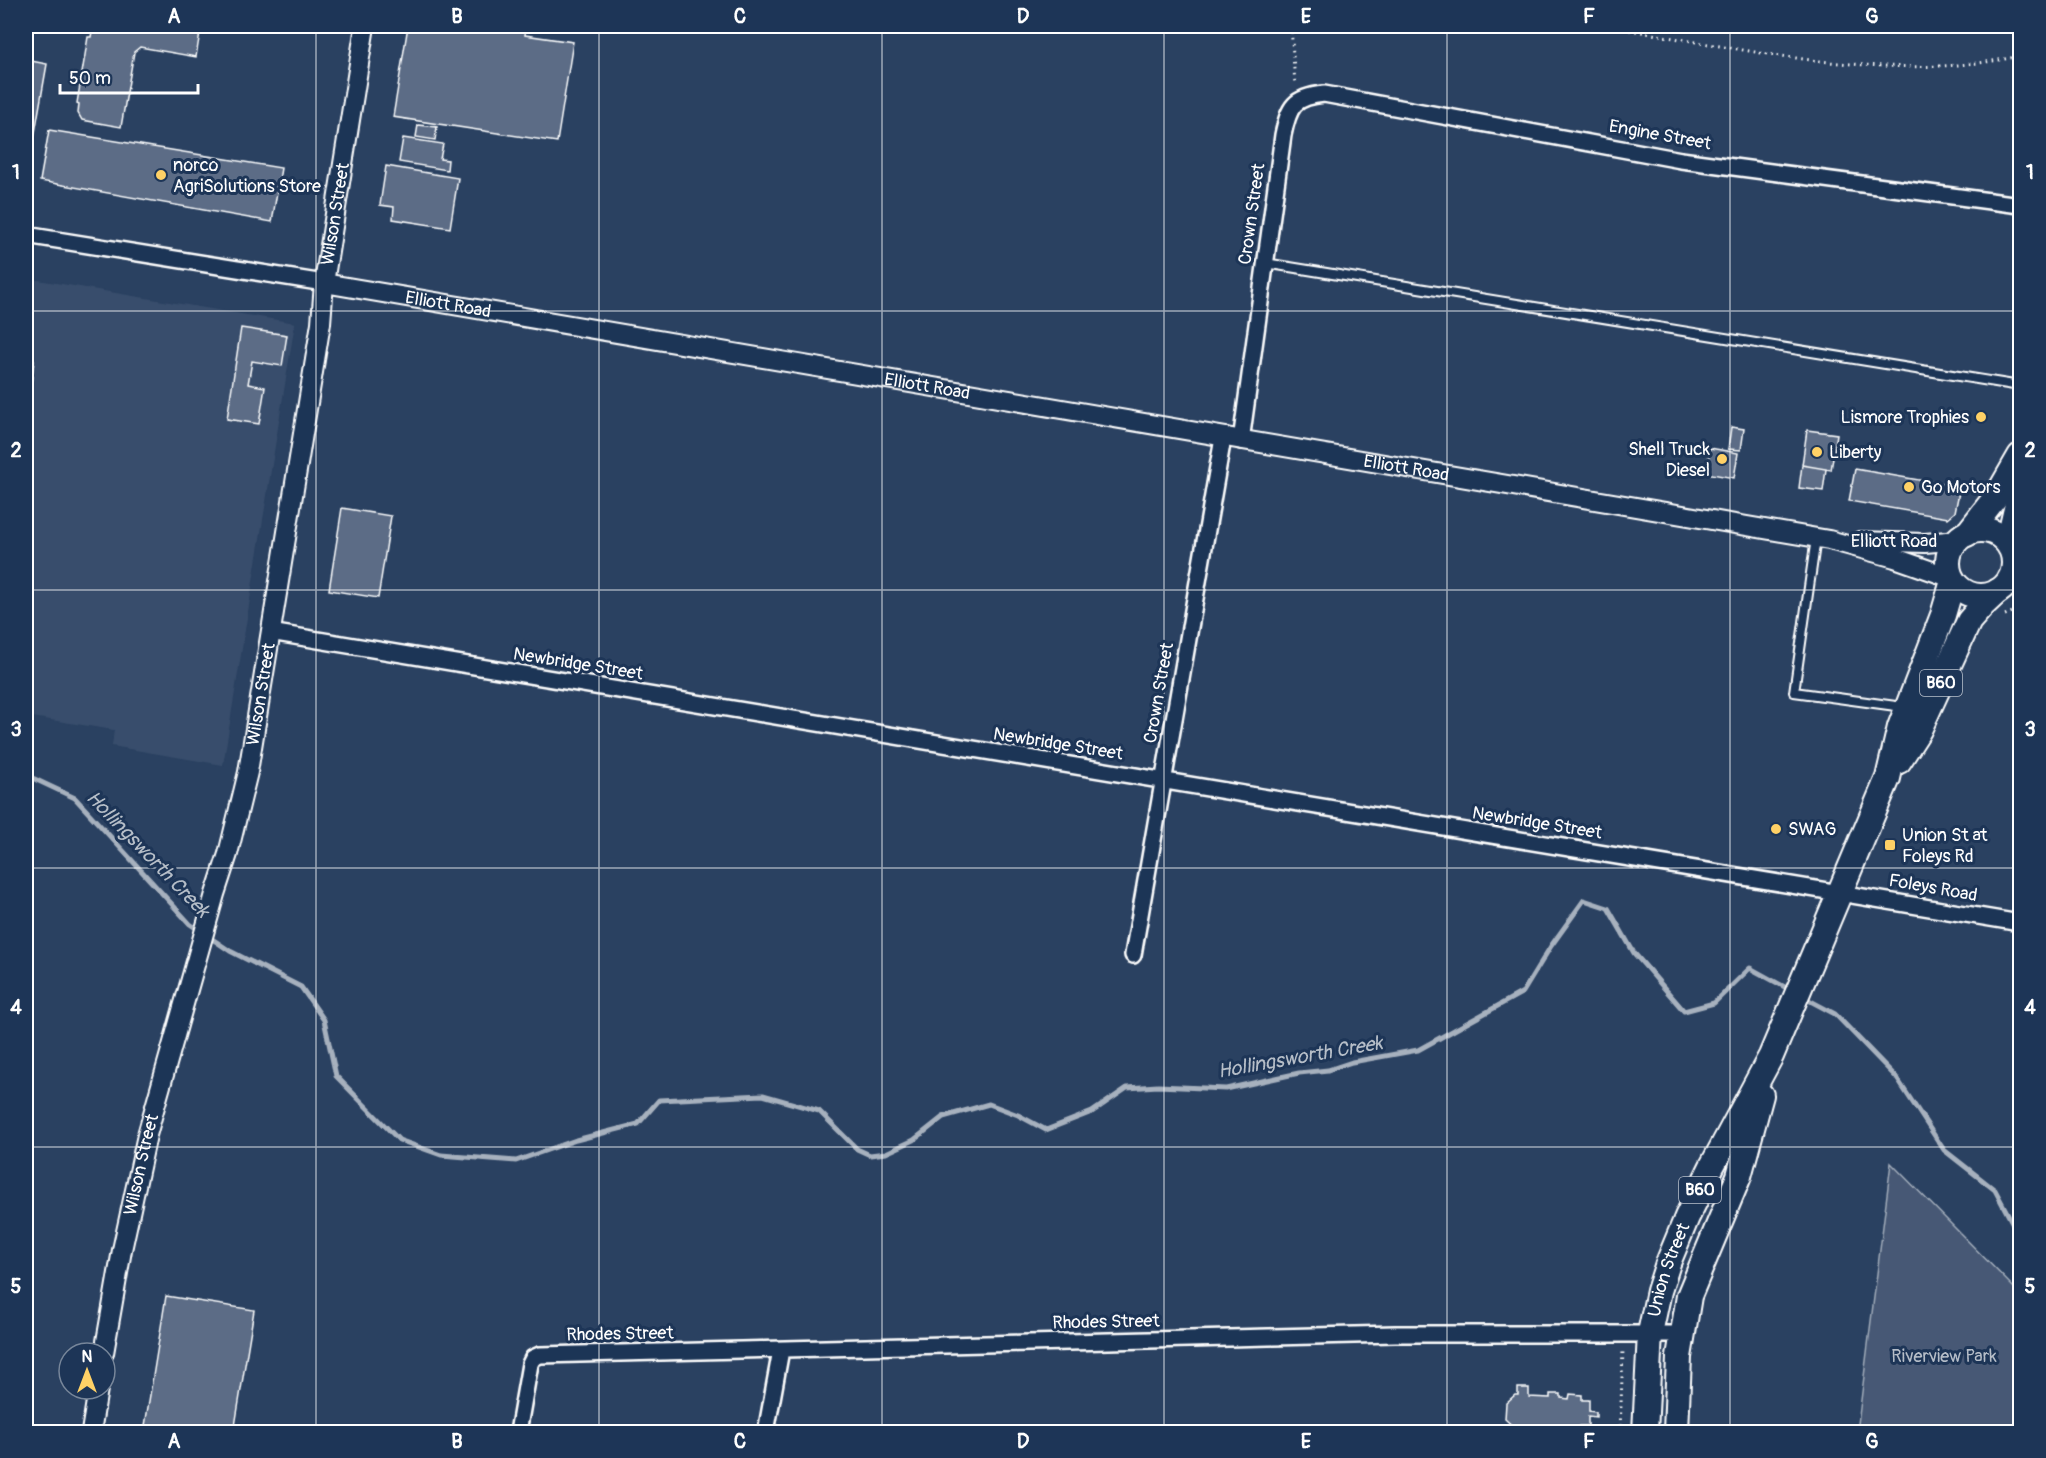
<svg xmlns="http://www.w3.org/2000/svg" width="2046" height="1458" font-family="Pangolin,sans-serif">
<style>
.built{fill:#394e6c}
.green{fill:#465975;stroke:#a2acba;stroke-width:1.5}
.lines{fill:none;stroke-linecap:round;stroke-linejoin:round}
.stream{stroke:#a7b1be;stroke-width:5}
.building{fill:#5b6c86;stroke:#fff;stroke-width:1.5}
.service-casing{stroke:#fff;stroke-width:12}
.minor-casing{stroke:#fff;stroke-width:20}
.tertiary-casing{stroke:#fff;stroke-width:22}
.primary-casing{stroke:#fff;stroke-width:28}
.path{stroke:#fff;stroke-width:3;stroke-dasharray:1.5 4.5;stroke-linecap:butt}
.service{stroke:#1d3557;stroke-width:8}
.minor{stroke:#1d3557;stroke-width:15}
.tertiary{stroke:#1d3557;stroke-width:18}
.primary{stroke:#1d3557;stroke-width:24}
.grid{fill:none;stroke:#fff;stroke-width:1.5;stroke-opacity:0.55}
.poi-dot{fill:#ffd166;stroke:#1d3557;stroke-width:2}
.labels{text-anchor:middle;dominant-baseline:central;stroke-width:6;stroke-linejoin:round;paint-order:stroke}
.shield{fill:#1d3557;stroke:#bbc2cd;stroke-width:1.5}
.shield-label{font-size:16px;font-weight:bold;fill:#fff}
.street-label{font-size:18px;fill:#fff;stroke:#1d3557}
.poi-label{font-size:18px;fill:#fff;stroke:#1d3557;text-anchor:start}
.park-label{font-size:18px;fill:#b5bdc8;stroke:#1d3557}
.water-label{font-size:20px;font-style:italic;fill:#b6bec8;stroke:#1d3557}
.neatline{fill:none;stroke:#fff;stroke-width:2}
.grid-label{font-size:20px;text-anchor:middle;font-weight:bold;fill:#fff}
</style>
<rect width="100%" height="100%" fill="#2a4161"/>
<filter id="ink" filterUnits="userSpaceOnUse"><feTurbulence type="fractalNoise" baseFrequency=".0167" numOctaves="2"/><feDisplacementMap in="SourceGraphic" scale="12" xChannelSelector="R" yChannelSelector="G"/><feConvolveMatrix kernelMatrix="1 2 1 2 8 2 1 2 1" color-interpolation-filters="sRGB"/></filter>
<g filter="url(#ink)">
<path class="built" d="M26 278 295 323 223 765 112 746 114 730 26 716Z"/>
<path class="green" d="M1891 1163 2020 1294V1432H1857Z"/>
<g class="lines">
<path class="stream" d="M26 775 75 798 190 924 230 951 301 987 324 1020 336 1076 399 1140 441 1155 516 1161 576 1140 638 1124 659 1100 763 1095 819 1111 857 1149 870 1155 886 1153 914 1140 943 1117 989 1104 1018 1115 1046 1130 1092 1112 1127 1088 1158 1086 1226 1089 1299 1073 1328 1070 1352 1062 1418 1050 1523 992 1551 946 1584 900 1608 908 1634 953 1684 1011 1714 1003 1750 968 1792 991
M1803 997 1835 1014 1896 1077 1944 1150 1995 1190 2020 1237"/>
</g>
<path class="building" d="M93 26H201L196 57 140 47 134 52 121 127 82 120 78 113 79 104 77 103 88 37H91Z
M408 26H526L525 35 573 42 557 142 393 117Z
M26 60 47 64 27 178H26Z
M418 125 437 127 435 140 416 137Z
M49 130 281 168 272 222 40 181Z
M403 138 443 144 440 159 448 160 447 170 399 162Z
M386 166 458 178 450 228 393 219 394 207 380 205Z
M241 328 287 335 282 366 252 361 248 384 265 387 259 424 227 419Z
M26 360 34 361 26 421Z
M1731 427 1744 429 1741 450 1728 449Z
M1807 430 1837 434 1831 470 1802 465Z
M1710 448 1738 453 1734 478 1706 473Z
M1802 465 1826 469 1823 491 1799 488Z
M1855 469 1960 487 1955 512 1948 518 1849 501Z
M342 508 391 516 378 598 329 590Z
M166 1296 254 1310 234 1432H144Z
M1518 1388H1529V1397L1550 1398V1394H1561V1398L1569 1399 1570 1394 1582 1395V1400H1589V1411L1596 1412V1417L1588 1416V1426H1579V1431L1570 1430V1426L1560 1425 1559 1431H1548V1427L1529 1426 1528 1432H1516V1429L1505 1419 1506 1403 1515 1395H1518Z"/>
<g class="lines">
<defs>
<path id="service" d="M1265 263 2020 386
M1816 538 1794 692 1903 707"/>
<path id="minor" d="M26 235 324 283
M1241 441 1283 135C1289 106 1294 97 1324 94L1681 160 2020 205
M270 632 2020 923
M1133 955 1223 438
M518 1432 530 1364 533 1358 540 1355 1395 1334H1681
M766 1432 781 1350"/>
<g id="tertiary">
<path id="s1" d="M324 283 1829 540 1895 558 1952 578"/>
<path d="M1860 541 1925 543 1959 540"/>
<path id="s2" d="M104 1353 122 1250 147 1135 215 894 228 854 248 772 321 323 324 283 365 26"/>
<path d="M91 1432 98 1389"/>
</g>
<g id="primary">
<circle cx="1981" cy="563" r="33"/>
<path d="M1967 534 1998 494 2020 456"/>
<path d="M2008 543 2020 492"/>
<path d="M1899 761 1919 730 1969 621 1983 605 1998 591"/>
<path id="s3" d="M1645 1432 1650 1333 1659 1291 1668 1263 1687 1217 1712 1166 1771 1056 1824 930 1888 778 1900 727 1943 615 1953 581"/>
<path d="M1676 1432 1679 1357 1689 1296 1739 1176 1761 1095"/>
</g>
</defs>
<use href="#service" class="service-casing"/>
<use href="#minor" class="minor-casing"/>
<use href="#tertiary" class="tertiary-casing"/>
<use href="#primary" class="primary-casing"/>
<path class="path" d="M1291 26 1295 84
M1606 26C1739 48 1886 85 2020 56
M2005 615 2020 609
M1620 1432 1623 1350"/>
<use href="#service" class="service"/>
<use href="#minor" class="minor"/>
<use href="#tertiary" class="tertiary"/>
<use href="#primary" class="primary"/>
</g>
</g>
<path class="grid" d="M316 26V1432M599 26V1432M882 26V1432M1164 26V1432M1447 26V1432M1730 26V1432M26 311H2020M26 590H2020M26 868H2020M26 1147H2020"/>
<g class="poi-dot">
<circle cx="161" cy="175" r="6"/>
<circle cx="1981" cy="417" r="6"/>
<circle cx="1817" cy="452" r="6"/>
<circle cx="1722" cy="459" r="6"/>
<circle cx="1909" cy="487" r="6"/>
<circle cx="1776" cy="829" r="6"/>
<rect x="1884" y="839" width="12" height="12" rx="3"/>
</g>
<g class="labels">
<g class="shield">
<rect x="1920" y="670" width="42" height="26" rx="4.5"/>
<rect x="1679" y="1177" width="42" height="26" rx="4.5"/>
</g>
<g class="shield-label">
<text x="1941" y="683">B60</text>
<text x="1700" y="1190">B60</text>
</g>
<g class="street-label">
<text transform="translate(1660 135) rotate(10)">Engine Street</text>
<text transform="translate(1252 214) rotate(-82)">Crown Street</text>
<text stroke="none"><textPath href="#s2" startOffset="1164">Wilson Street</textPath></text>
<text stroke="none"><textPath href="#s1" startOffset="126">Elliott Road</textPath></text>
<text stroke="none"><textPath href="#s1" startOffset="612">Elliott Road</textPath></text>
<text stroke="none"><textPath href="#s1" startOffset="1098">Elliott Road</textPath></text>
<text x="1894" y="541">Elliott Road</text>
<text transform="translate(578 664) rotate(9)">Newbridge Street</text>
<text transform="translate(1159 693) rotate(-80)">Crown Street</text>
<text stroke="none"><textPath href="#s2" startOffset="678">Wilson Street</textPath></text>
<text transform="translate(1058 744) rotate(9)">Newbridge Street</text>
<text transform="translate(1537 823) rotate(9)">Newbridge Street</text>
<text transform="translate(1933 888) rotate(10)">Foleys Road</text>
<text stroke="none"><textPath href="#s2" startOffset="192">Wilson Street</textPath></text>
<text stroke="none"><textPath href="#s3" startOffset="165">Union Street</textPath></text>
<text transform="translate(1106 1322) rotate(-1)">Rhodes Street</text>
<text transform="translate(620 1334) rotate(-1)">Rhodes Street</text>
</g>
<g class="poi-label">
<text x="173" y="165">norco<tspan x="173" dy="21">AgriSolutions Store</tspan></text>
<text x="1969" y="417" text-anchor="end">Lismore Trophies</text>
<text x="1710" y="449" text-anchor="end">Shell Truck<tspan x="1710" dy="21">Diesel</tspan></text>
<text x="1829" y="452">Liberty</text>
<text x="1921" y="487">Go Motors</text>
<text x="1788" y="829">SWAG</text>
<text x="1902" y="835">Union St at<tspan x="1902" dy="21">Foleys Rd</tspan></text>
</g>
<g class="park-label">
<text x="1944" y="1356">Riverview Park</text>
</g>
<g class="water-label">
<text transform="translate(148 854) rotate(46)">Hollingsworth Creek</text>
<text transform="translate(1300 1057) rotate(-10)">Hollingsworth Creek</text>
</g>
</g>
<rect width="2046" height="1458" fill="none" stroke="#1d3557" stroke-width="66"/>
<g transform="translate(87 1371)"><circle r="28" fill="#1d3557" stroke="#77869a" stroke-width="1.5"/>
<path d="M0-4.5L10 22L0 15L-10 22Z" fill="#ffd166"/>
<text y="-9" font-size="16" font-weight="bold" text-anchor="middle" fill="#ffffff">N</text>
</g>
<path d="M60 84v9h138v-9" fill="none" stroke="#ffffff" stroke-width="3"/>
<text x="69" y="84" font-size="18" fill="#ffffff" stroke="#1d3557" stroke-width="4.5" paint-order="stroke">50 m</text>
<rect x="33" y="33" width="1980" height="1392" class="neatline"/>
<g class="grid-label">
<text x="174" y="23">A</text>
<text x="457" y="23">B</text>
<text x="740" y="23">C</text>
<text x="1023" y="23">D</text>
<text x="1306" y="23">E</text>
<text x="1589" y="23">F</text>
<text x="1872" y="23">G</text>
<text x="16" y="179">1</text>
<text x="2030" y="179">1</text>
<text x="16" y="457">2</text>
<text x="2030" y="457">2</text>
<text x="16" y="736">3</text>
<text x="2030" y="736">3</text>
<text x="16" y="1014">4</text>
<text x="2030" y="1014">4</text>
<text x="16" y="1293">5</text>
<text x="2030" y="1293">5</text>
<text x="174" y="1448">A</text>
<text x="457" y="1448">B</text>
<text x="740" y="1448">C</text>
<text x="1023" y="1448">D</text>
<text x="1306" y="1448">E</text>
<text x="1589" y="1448">F</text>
<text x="1872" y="1448">G</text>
</g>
</svg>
